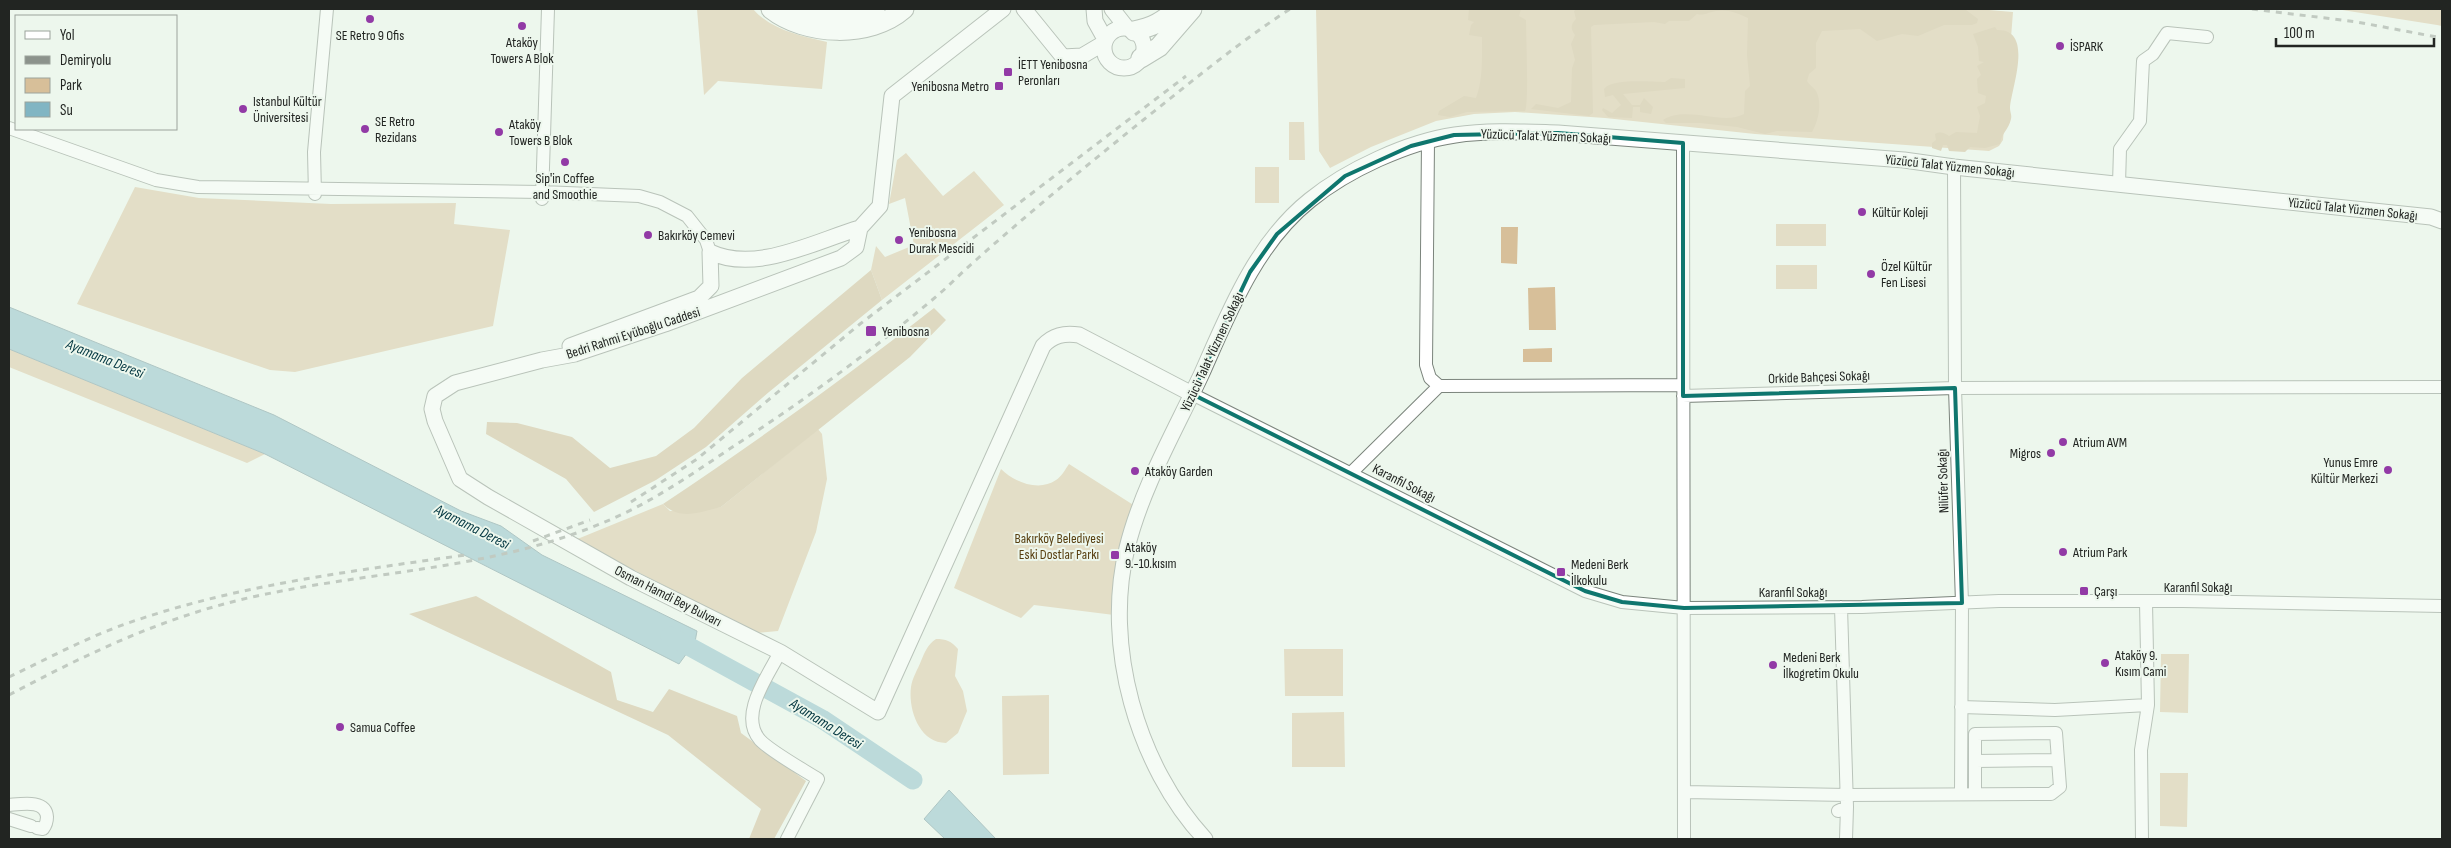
<svg xmlns="http://www.w3.org/2000/svg" width="2451" height="848" font-family="'Sofia Sans Condensed',sans-serif">
<style>
.green{fill:#d7bf99}
.forest{fill:#ccb38d}
.water{fill:#81b5c3;stroke:#648a93}
.lines{fill:none;stroke-linecap:round;stroke-linejoin:round}
.river{stroke:#81b5c3;stroke-width:19}
.minor-casing{stroke:#7b847c;stroke-width:14}
.tertiary-casing{stroke:#7b847c;stroke-width:17}
.primary-casing{stroke:#7b847c;stroke-width:21}
.minor{stroke:#fff;stroke-width:12}
.tertiary{stroke:#fff;stroke-width:15}
.primary{stroke:#fff;stroke-width:19}
.rail{stroke:#8c938c;stroke-width:3;stroke-dasharray:6 6;stroke-linecap:butt}
.marked{fill:none;stroke:#0f766e;stroke-width:4;stroke-linejoin:round}
.poi-dot{fill:#923aa6;stroke:#edf7ed;stroke-width:2}
.labels{text-anchor:middle;dominant-baseline:central;stroke-width:4;stroke-linejoin:round;paint-order:stroke}
.poi-label{font-size:14px;fill:#222522;stroke:#edf7ed;text-anchor:start}
.street-label{font-size:14px;fill:#222522;stroke:#edf7ed}
.park-label{font-size:14px;fill:#573e0f;stroke:#edf7ed}
.water-label{font-size:15px;font-style:italic;fill:#023640;stroke:#edf7ed}
</style>
<rect width="100%" height="100%" fill="#edf7ed"/>
<path class="green" d="M697 9H753C771 30 801 36 827 42L822 89 718 81 704 95Z
M1316 9H1977L2013 12 2003 140 1999 146 1989 151 1755 134 1605 118 1515 112 1474 114 1436 121 1371 147 1330 168 1319 151Z
M2336 9H2442V26L2437 25Z
M1289 122H1304L1305 160H1289Z
M906 153 943 196 974 171 1004 205 882 300 871 270 876 246 885 257 914 245 905 198 889 204 897 160Z
M1255 167H1279V203H1255Z
M135 187 199 198 331 204 456 203 454 224 510 230 493 326 295 372 270 370 77 304Z
M1776 224H1826V246H1776Z
M1501 227H1518L1517 264 1501 263Z
M1776 265H1817V289H1776Z
M1555 287 1556 330H1529L1528 288Z
M1552 348V362H1523V349Z
M9 349 265 454 247 463 9 367Z
M818 429 822 434 827 479 816 532 778 631 757 633 575 540 663 504 670 511 721 507Z
M1069 464 1135 506 1114 615 1034 605 1021 618 954 588 1001 469C1014 482 1039 492 1056 480 1061 477 1065 470 1069 464Z
M936 639C946 639 951 641 958 649L955 676 963 691 967 711 958 733 946 743C919 743 908 709 911 687 912 678 918 669 921 661 925 652 927 645 936 639Z
M1284 649H1343V696H1285Z
M2161 654H2189L2188 713 2160 712Z
M1049 695V774L1003 775 1002 696Z
M1344 712 1345 767H1292V713Z
M2160 773H2188L2187 827 2160 826Z"/>
<path class="forest" d="M1469 9H1521L1519 16 1526 20C1526 33 1529 105 1525 111L1467 112 1450 117 1438 115 1439 111 1464 96 1476 98C1483 80 1482 59 1482 37L1469 35 1471 25 1474 22 1468 20Z
M1577 9H1954L1966 10 1978 19 1977 23 1972 25H1944L1918 36 1902 34 1877 41 1860 29 1822 31 1816 43V68L1809 74 1807 81C1809 85 1816 89 1817 93 1822 105 1818 122 1812 132L1777 131 1765 134 1737 127 1700 123H1666L1663 120C1686 105 1723 126 1744 114L1745 91 1750 86 1747 55 1748 18C1737 13 1728 9 1716 11 1708 12 1705 16 1697 14L1689 21H1669L1665 24 1654 22 1594 25 1591 27 1593 113 1589 116 1531 109 1536 104 1558 108 1571 102 1572 68 1575 60 1571 44 1575 35C1570 28 1571 24 1576 19L1574 11Z
M1995 27 1997 30C2035 29 2011 88 2010 108 2010 112 2012 115 2011 119 2009 129 2001 134 2000 144L1985 148 1970 147 1965 152 1949 151 1947 145H1943L1941 151 1932 148V143L1936 140 1935 134C1941 131 1944 133 1949 136L1956 132 1977 133 1980 116 1977 107 1985 103 1986 96 1978 93 1977 79 1981 75 1977 66 1984 62 1979 61 1978 47 1973 34Z
M1671 78 1685 79V88L1623 94 1632 105H1640L1644 98 1653 107 1651 114 1640 112V107H1633L1632 118 1608 117 1602 110 1603 108 1612 113 1621 105 1613 95 1605 97 1604 89C1612 78 1651 82 1665 82Z
M871 270 882 300 769 392 706 447 656 480 594 512 566 479 486 434 487 422 517 423 572 437 610 468 656 456 694 428 742 378Z
M934 308 946 320 910 357 721 507C700 512 680 521 663 504 756 442 846 377 934 308Z
M476 596 611 672 617 700 653 712 669 689 737 716 741 733 806 781 774 839H749L761 809 668 735 409 614Z"/>
<path class="water" d="M9 307 274 415 461 511 501 526 542 555 697 631 695 642 679 664 265 454 9 349Z
M949 790 996 839H945L924 819Z"/>
<g class="lines">
<path class="river" d="M670 636 822 719 913 780"/>
<defs>
<path id="minor" d="M9 128 156 180 198 187 542 192 639 196 660 202 687 216 706 240 710 252
M1428 141 1426 365 1430 378 1439 386 1683 385
M1683 143 1684 839
M1954 167 1955 388 1962 603 1961 794
M2119 184 2120 149 2140 121 2143 61 2153 54 2167 33 2207 37
M315 194 314 152 327 9
M542 199 548 9
M1192 394 1585 591 1622 602 1684 608 1862 607 1999 601H2183L2442 606
M1683 396 1955 388 2442 387
M1351 473 1439 386
M1841 607 1847 807
M780 652C768 676 738 715 760 740 770 751 804 770 818 779L787 839
M1961 707 2055 710 2148 705
M1975 761 2058 760
M1684 792 1847 795 2051 794 2060 787 2056 733 1975 734V794
M9 805C21 804 46 799 47 817 47 822 46 825 43 829L37 828
M1838 811 1847 807 1846 839
M9 819 31 826
M2142 839 2141 750 2148 705 2146 602"/>
<path id="tertiary" d="M1003 9 892 96 880 206 860 228 856 247 841 258 665 324 575 354 542 360 455 383 435 396 432 409 435 421 460 479 488 497 631 578 780 652 878 712 1043 346C1053 335 1064 333 1079 335L1192 394
M1024 9 1063 57 1082 56 1104 43
M1094 9 1095 21 1105 39
M1112 9 1127 28
M1104 48a20 20 0 1 1 40 0a20 20 0 1 1-40 0Z
M570 346 699 298 711 286 710 252C756 274 815 241 860 228
M1205 839C1137 766 1103 645 1127 548 1142 487 1176 429 1202 373 1229 312 1256 243 1310 200 1347 170 1407 142 1455 135 1489 130 1524 132 1558 133L1904 160 1954 167 2431 217 2442 221"/>
<path id="primary" d="M771 9C805 36 870 39 904 9
M798 9C822 19 851 20 875 9
M1134 31C1152 27 1163 22 1176 9
M1141 58 1159 47 1192 9"/>
</defs>
<use href="#minor" class="minor-casing"/>
<use href="#tertiary" class="tertiary-casing"/>
<use href="#primary" class="primary-casing"/>
<use href="#minor" class="minor"/>
<use href="#tertiary" class="tertiary"/>
<use href="#primary" class="primary"/>
<path class="rail" d="M2252 9 2357 22 2442 38
M631 502 697 459 860 324 1186 76
M533 541 590 520
M9 677C51 657 93 634 137 620 244 584 354 571 465 555
M9 695C88 653 168 615 257 596 386 568 511 570 633 509 668 491 701 468 734 446 805 400 873 350 938 295 951 284 963 271 976 260 1030 212 1086 166 1142 121 1191 82 1238 43 1290 9"/>
</g>
<path d="M0 0H2451V848H0ZM1558 133 1683 143V396L1955 388 1962 603 1684 608 1622 602 1585 591 1192 394 1250 272 1277 234 1345 176 1411 146 1454 135Z" fill="#edf7ed" fill-opacity=".55" fill-rule="evenodd"/>
<path class="marked" d="M1558 133 1683 143V396L1955 388 1962 603 1684 608 1622 602 1585 591 1192 394 1250 272 1277 234 1345 176 1411 146 1454 135Z"/>
<g class="poi-dot">
<circle cx="370" cy="19" r="5"/>
<circle cx="522" cy="26" r="5"/>
<circle cx="2060" cy="46" r="5"/>
<rect x="1003" y="67" width="10" height="10" rx="2.5"/>
<rect x="994" y="81" width="10" height="10" rx="2.5"/>
<circle cx="243" cy="109" r="5"/>
<circle cx="365" cy="129" r="5"/>
<circle cx="499" cy="132" r="5"/>
<circle cx="565" cy="162" r="5"/>
<circle cx="1862" cy="212" r="5"/>
<circle cx="648" cy="235" r="5"/>
<circle cx="899" cy="240" r="5"/>
<circle cx="1871" cy="274" r="5"/>
<rect x="865" y="325" width="12" height="12" rx="2.5"/>
<circle cx="2063" cy="442" r="5"/>
<circle cx="2051" cy="453" r="5"/>
<circle cx="2388" cy="470" r="5"/>
<circle cx="1135" cy="471" r="5"/>
<circle cx="2063" cy="552" r="5"/>
<rect x="1110" y="550" width="10" height="10" rx="2.5"/>
<rect x="1556" y="567" width="10" height="10" rx="2.5"/>
<rect x="2079" y="586" width="10" height="10" rx="2.5"/>
<circle cx="2105" cy="663" r="5"/>
<circle cx="1773" cy="665" r="5"/>
<circle cx="340" cy="727" r="5"/>
</g>
<g class="labels">
<g class="poi-label">
<text x="370" y="35" text-anchor="middle">SE Retro 9 Ofis</text>
<text x="522" y="42" text-anchor="middle">Ataköy<tspan x="522" dy="16">Towers A Blok</tspan></text>
<text x="2070" y="46">İSPARK</text>
<text x="1018" y="64">İETT Yenibosna<tspan x="1018" dy="16">Peronları</tspan></text>
<text x="989" y="86" text-anchor="end">Yenibosna Metro</text>
<text x="253" y="101">Istanbul Kültür<tspan x="253" dy="16">Üniversitesi</tspan></text>
<text x="375" y="121">SE Retro<tspan x="375" dy="16">Rezidans</tspan></text>
<text x="509" y="124">Ataköy<tspan x="509" dy="16">Towers B Blok</tspan></text>
<text x="565" y="178" text-anchor="middle">Sip'in Coffee<tspan x="565" dy="16">and Smoothie</tspan></text>
<text x="1872" y="212">Kültür Koleji</text>
<text x="909" y="232">Yenibosna<tspan x="909" dy="16">Durak Mescidi</tspan></text>
<text x="658" y="235">Bakırköy Cemevi</text>
<text x="1881" y="266">Özel Kültür<tspan x="1881" dy="16">Fen Lisesi</tspan></text>
<text x="882" y="331">Yenibosna</text>
<text x="2073" y="442">Atrium AVM</text>
<text x="2041" y="453" text-anchor="end">Migros</text>
<text x="2378" y="462" text-anchor="end">Yunus Emre<tspan x="2378" dy="16">Kültür Merkezi</tspan></text>
<text x="1145" y="471">Ataköy Garden</text>
<text x="1125" y="547">Ataköy<tspan x="1125" dy="16">9.-10.kısım</tspan></text>
<text x="2073" y="552">Atrium Park</text>
<text x="1571" y="564">Medeni Berk<tspan x="1571" dy="16">İlkokulu</tspan></text>
<text x="2094" y="591">Çarşı</text>
<text x="2115" y="655">Ataköy 9.<tspan x="2115" dy="16">Kısım Cami</tspan></text>
<text x="1783" y="657">Medeni Berk<tspan x="1783" dy="16">İlkogretim Okulu</tspan></text>
<text x="350" y="727">Samua Coffee</text>
</g>
<g class="street-label">
<text transform="translate(1546 136) rotate(2)">Yüzücü Talat Yüzmen Sokağı</text>
<text transform="translate(1950 166) rotate(6)">Yüzücü Talat Yüzmen Sokağı</text>
<text transform="translate(2353 209) rotate(6)">Yüzücü Talat Yüzmen Sokağı</text>
<text transform="translate(633 333) rotate(-18)">Bedri Rahmi Eyüboğlu Caddesi</text>
<text transform="translate(1212 352) rotate(-65)">Yüzücü Talat Yüzmen Sokağı</text>
<text transform="translate(1819 377) rotate(-2)">Orkide Bahçesi Sokağı</text>
<text transform="translate(1943 481) rotate(-92)">Nilüfer Sokağı</text>
<text transform="translate(1404 483) rotate(27)">Karanfil Sokağı</text>
<text x="2198" y="587">Karanfil Sokağı</text>
<text x="1793" y="592">Karanfil Sokağı</text>
<text transform="translate(668 596) rotate(27)">Osman Hamdi Bey Bulvarı</text>
</g>
<g class="park-label">
<text x="1059" y="538">Bakırköy Belediyesi<tspan x="1059" dy="16">Eski Dostlar Parkı</tspan></text>
</g>
<g class="water-label">
<text transform="translate(105 359) rotate(22)">Ayamama Deresi</text>
<text transform="translate(472 527) rotate(27)">Ayamama Deresi</text>
<text transform="translate(826 724) rotate(32)">Ayamama Deresi</text>
</g>
</g>
<rect width="2451" height="848" fill="none" stroke="#222522" stroke-width="20"/>
<rect x="15" y="15" width="162" height="115" fill="#edf7ed" stroke="#9ca39c"/>
<rect x="25" y="31" width="25" height="8" fill="#ffffff" stroke="#9ca39c"/>
<text x="60" y="40" font-size="15" fill="#222522">Yol</text>
<rect x="25" y="56" width="25" height="8" fill="#8c938c" stroke="#9ca39c"/>
<text x="60" y="65" font-size="15" fill="#222522">Demiryolu</text>
<rect x="25" y="78" width="25" height="15" fill="#d7bf99" stroke="#9ca39c"/>
<text x="60" y="90" font-size="15" fill="#222522">Park</text>
<rect x="25" y="102" width="25" height="15" fill="#81b5c3" stroke="#9ca39c"/>
<text x="60" y="115" font-size="15" fill="#222522">Su</text>
<path d="M2276 38v8h158v-8" fill="none" stroke="#222522" stroke-width="2.5"/>
<text x="2284" y="38" font-size="15" fill="#222522" stroke="#edf7ed" stroke-width="4" paint-order="stroke">100 m</text>
</svg>
